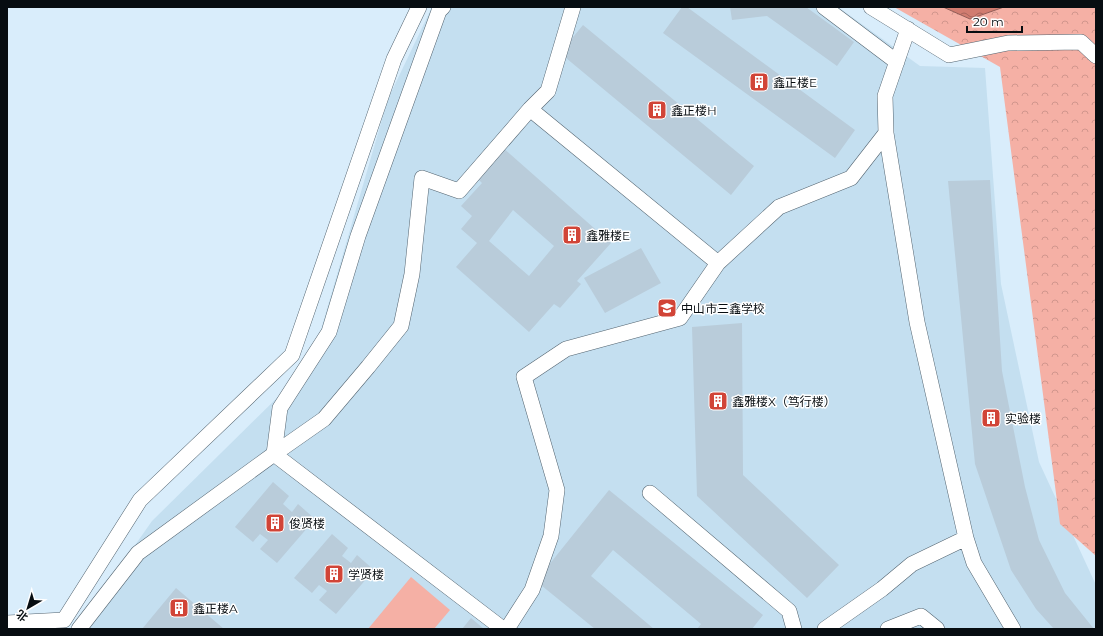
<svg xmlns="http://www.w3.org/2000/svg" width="1103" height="636" font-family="Montserrat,'Noto Sans SC',sans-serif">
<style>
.built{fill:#c4dff0}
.green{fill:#f5b0a5}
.forest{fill:url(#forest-crowns)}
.water{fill:url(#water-waves);stroke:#945b54}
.building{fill:#b9ccda;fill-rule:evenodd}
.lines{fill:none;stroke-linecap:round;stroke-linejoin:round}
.minor-casing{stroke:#536470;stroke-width:16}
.minor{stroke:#fff;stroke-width:15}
.labels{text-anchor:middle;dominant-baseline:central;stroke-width:3;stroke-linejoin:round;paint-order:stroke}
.poi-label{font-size:12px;fill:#070d11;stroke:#fff;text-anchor:start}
</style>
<defs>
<pattern id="forest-crowns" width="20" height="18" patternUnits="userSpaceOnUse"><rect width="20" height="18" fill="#f5b0a5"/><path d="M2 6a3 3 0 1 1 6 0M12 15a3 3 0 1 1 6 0" fill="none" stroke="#d1968d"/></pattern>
<pattern id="water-waves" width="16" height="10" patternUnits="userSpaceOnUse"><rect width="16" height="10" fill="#d17c70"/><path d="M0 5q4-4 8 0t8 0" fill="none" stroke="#a8645b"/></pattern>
</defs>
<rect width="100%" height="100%" fill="#d9edfb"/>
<path class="built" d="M432 7H838L920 66 985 68 1001 284 1039 462 1096 585V629H76L152 521 285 390 320 333 388 99Z"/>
<path class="green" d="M411 577 450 610 434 629H368Z"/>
<path class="forest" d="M894 7H943L970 19 1004 7H1096V556L1060 524 1000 67Z"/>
<path class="water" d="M943 7H1004L970 19Z"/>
<path class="building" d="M682 7H687L855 130 835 158 663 33Z
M730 7H806L854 42 837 66 767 16 732 20Z
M583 25 754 166 731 195 560 53Z
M501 146 611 243 577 281 581 284 560 308 554 304 529 332 456 267 477 243 461 229 472 216 461 206 482 183 475 176ZM513 210 554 246 529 276 489 241Z
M990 180 1002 371 1025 487 1039 540 1065 593 1094 629H1054L1036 609 1011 570 975 464 948 181Z
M641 248 661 283 605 313 584 278Z
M742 323 743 475 839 565 807 598 697 496 692 327Z
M273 482 289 496 283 504 292 512 298 504 315 519 277 563 260 549 268 540 260 534 253 542 235 527Z
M609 490 763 615 752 629H697L701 624 613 550 591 576 654 629H595L536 581Z
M332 534 348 548 342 556 351 563 357 555 374 570 336 614 319 600 327 591 319 585 312 593 294 578Z
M176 588 224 629H142Z
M471 618 484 629H462Z"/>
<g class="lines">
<defs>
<path id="minor" d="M824 7 897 62
M871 7 949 55 1008 43 1081 42 1096 56
M530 109 718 263
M886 133 917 322 966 538 974 563 1013 629
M274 454 324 419 368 367 401 326 412 274 422 178 459 191 530 109 548 91 573 7
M274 454 280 408 329 332 358 236 439 11 443 7
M650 493 789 611 794 629
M7 623 64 620 140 500 292 355 394 59 419 7
M79 629 138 553 274 454 503 629
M507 629 532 590 551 536 557 490 524 377 566 349 680 318 718 263 779 207 851 178 886 133 885 96 908 29
M825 629 882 589 912 564 966 538
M888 629 921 616 937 629"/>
</defs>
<use href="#minor" class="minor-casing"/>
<use href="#minor" class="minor"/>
</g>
<defs>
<symbol id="building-square" viewBox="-11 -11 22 22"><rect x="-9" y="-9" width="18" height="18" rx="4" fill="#d14437" stroke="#fff"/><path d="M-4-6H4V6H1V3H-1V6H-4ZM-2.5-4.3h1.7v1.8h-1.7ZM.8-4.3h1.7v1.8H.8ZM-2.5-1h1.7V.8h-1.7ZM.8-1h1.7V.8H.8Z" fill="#fff"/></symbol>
<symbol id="school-square" viewBox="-11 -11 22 22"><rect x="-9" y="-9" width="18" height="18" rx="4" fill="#d14437" stroke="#fff"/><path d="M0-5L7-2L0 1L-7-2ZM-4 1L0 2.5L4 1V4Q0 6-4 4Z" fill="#fff"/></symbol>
</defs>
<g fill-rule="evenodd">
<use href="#building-square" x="748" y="71" width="22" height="22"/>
<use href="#building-square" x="646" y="99" width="22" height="22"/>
<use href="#building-square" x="561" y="224" width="22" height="22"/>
<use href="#school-square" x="656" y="297" width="22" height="22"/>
<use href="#building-square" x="707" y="390" width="22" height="22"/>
<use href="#building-square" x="980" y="407" width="22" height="22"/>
<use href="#building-square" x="264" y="512" width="22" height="22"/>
<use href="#building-square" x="323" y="563" width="22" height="22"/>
<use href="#building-square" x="168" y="597" width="22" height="22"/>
</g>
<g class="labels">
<g class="poi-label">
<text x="773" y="82">鑫正楼E</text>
<text x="671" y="110">鑫正楼H</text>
<text x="586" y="235">鑫雅楼E</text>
<text x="681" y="308">中山市三鑫学校</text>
<text x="732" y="401">鑫雅楼X（笃行楼）</text>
<text x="1005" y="418">实验楼</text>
<text x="289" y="523">俊贤楼</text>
<text x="348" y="574">学贤楼</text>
<text x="193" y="608">鑫正楼A</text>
</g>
</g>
<rect width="1103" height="636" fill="none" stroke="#070d11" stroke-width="16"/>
<g transform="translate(28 608) rotate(218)" stroke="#ffffff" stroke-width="3" paint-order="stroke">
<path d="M0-3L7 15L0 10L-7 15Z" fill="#070d11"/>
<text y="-6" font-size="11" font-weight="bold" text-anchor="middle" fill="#070d11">北</text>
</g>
<path d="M967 26v6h55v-6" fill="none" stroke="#070d11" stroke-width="2"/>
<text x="973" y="26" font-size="12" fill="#070d11" stroke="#ffffff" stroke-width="3" paint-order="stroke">20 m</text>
</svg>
